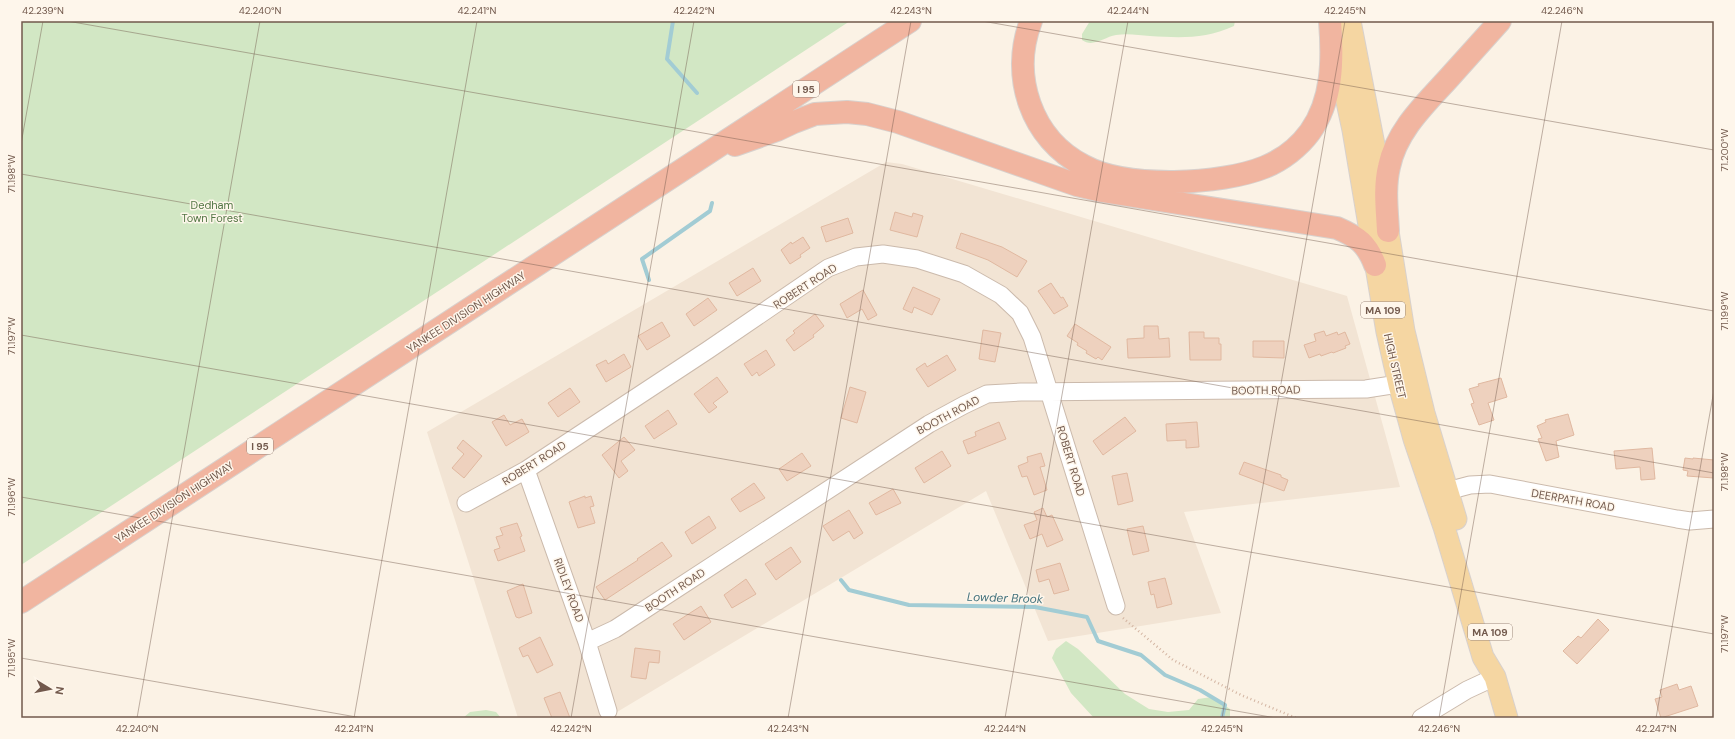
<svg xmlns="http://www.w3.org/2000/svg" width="1735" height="739" font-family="'DM Sans',sans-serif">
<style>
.residential{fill:#f2e4d4}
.green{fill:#d2e7c4}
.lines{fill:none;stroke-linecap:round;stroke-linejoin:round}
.stream{stroke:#a2ccd4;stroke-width:4}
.building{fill:#eed1be;stroke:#e0b8a0}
.minor-casing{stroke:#cbbaac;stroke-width:19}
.major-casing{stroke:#d8d1cd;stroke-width:23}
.highway-casing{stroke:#d8d1cd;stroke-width:24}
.path{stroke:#d3b5a2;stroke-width:2.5;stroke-dasharray:1 3;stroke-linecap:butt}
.minor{stroke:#fff;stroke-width:17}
.major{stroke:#f5d6a2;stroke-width:21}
.highway{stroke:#f1b5a0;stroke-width:22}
.ticks{fill:none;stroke:#72594c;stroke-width:1;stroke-opacity:0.45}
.labels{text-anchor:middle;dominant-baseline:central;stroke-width:3;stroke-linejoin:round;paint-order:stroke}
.shield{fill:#fef6eb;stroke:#9c887c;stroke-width:1}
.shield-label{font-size:10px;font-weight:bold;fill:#72594c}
.park-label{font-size:11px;fill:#547745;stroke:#fef6eb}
.street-label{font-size:11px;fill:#72594c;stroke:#fef6eb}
.water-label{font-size:12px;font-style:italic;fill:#44737d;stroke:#fef6eb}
.neatline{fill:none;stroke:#72594c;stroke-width:1.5}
.ticks-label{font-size:10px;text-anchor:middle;fill:#72594c}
</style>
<rect width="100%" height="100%" fill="#fbf2e5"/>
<path class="residential" d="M886 162 902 164 1347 296 1400 487 1184 512 1221 613 1048 641 986 491 607 718H518L427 432Z"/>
<path class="green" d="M21 21H850L21 565Z
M1090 21H1235L1234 26C1205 39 1181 38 1150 36 1139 35 1127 33 1116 35 1104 37 1093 48 1082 40V34Z
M1066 641 1078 649 1125 694 1149 709 1168 712 1189 710 1198 699 1212 697 1230 709V718H1094L1071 693 1052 658 1056 649Z
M486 710 496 712 501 718H463L470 712Z"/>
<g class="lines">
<path class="stream" d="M673 21 667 59 697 93
M649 280 642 259 710 211 712 203
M841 580 849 590 909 605 1035 607 1087 617 1098 641 1141 655 1165 675 1200 690 1225 705 1222 718"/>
</g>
<path class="building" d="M895 212 912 217 913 213 923 216 917 237 890 230Z
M848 218 853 233 826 242 821 227Z
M961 233 1002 247 1027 261 1017 277 988 260 956 248Z
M803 237 810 248 800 255 801 257 790 264 781 250 791 242 792 244Z
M753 268 761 281 737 296 729 283Z
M1051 283 1061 298 1063 297 1068 306 1054 314 1038 291Z
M913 287 940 299 932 315 914 307 912 313 903 309Z
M863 290 877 315 868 320 862 309 847 318 840 304Z
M708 298 717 310 694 326 686 314Z
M815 314 824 326 813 335 814 337 794 351 786 340 795 333 793 331Z
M662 322 670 336 647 350 638 336Z
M1075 324 1111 347 1102 360 1098 357 1096 359 1086 353 1087 351 1077 345 1078 343 1067 336Z
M1144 326H1158L1159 339 1169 338 1170 357 1128 358 1127 339 1144 338Z
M983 330 1001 333 995 362 979 359Z
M1324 331 1326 336 1337 332 1338 335 1345 332 1350 344 1345 346 1346 348 1333 353 1332 352 1321 356 1320 354 1309 358 1304 345 1316 341 1314 334Z
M1189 332H1204V338H1219V344H1221V360H1190Z
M1253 341H1284V358L1253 357Z
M766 350 775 365 759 376 757 372 752 376 744 364Z
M624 354 631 367 606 382 596 365 606 360 608 364Z
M947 355 956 370 928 387 916 369 925 363 927 367Z
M717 377 728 392 713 403 717 407 709 413 694 394Z
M1501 378 1507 397 1488 403 1494 420 1479 425 1471 404 1474 403 1469 389 1479 386 1478 384Z
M850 387 866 392 857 423 841 418Z
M570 388 580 402 558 417 548 403Z
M668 410 677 424 654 439 645 426Z
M1568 414 1574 435 1556 441 1559 457 1546 461 1538 439 1542 438 1537 426 1546 422 1545 420Z
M504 415 510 425 522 419 529 432 506 446 492 422Z
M1125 417 1136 431 1103 455 1093 441Z
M999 422 1006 439 968 454 963 441 976 436 975 432Z
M1197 422 1199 447 1186 448V440L1167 441 1166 424Z
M624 437 635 450 621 461 628 471 619 478 602 455Z
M463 440 482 456 464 478 452 468 464 454 457 448Z
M1652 448 1655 479 1641 480 1640 467 1616 469 1614 451Z
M942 451 951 466 924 483 915 468Z
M802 453 811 466 787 481 779 469Z
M1041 453 1045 466 1040 467 1047 490 1034 495 1027 476 1022 477 1018 466 1028 462 1027 457Z
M1685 458 1693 459V458L1714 460V478L1687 476 1688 471 1683 470Z
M1244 462 1281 475V477L1288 480 1284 491 1239 474Z
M1127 473 1133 501 1118 505 1112 476Z
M754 483 765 498 740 512 731 499Z
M893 489 901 503 876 515 869 503Z
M585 496V498L591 496 594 506 590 507 595 523 578 528 569 502Z
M1043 508 1047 517 1052 515 1063 540 1047 547 1042 534 1030 539 1024 525 1037 520 1034 512Z
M849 510 863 533 854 539 849 531 833 541 823 526Z
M709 516 716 528 692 544 685 532Z
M517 523 522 536 520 537 525 551 498 561 494 550 500 548 496 537 503 535 500 528Z
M1143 526 1149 551 1133 555 1127 529Z
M662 542 672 556 605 600 596 587 638 560 637 559Z
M791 547 801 562 776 580 765 564Z
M1060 563 1069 590 1054 594 1049 579 1039 582 1036 570Z
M1165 578 1172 604 1157 608 1154 594 1151 595 1148 582Z
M746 579 756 594 732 608 724 595Z
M523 584 532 613 519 618 516 617 507 591Z
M701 606 711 622 684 640 673 624Z
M1598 619 1609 630 1577 664 1563 651 1578 636 1581 638Z
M540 637 553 665 537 673 528 655 523 657 519 648Z
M635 648 660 651 659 663 649 662 646 679 631 677Z
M1677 684 1679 690 1691 686 1698 706 1661 718 1655 699 1662 697 1660 690Z
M560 692 570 718H552L544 698Z"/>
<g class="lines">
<defs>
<path id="minor" d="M526 470 587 642 608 711
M1436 494 1470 485 1490 484 1677 519 1690 521 1714 519
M466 503 526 470 708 350 828 268 856 257 883 254 917 259 964 274 1001 295 1020 313 1032 337 1116 606
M587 642 615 629 929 424 964 405 987 394 1021 392 1366 389 1411 382
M1421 718 1467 690 1495 677"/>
<path id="major" d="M1350 21 1375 150 1404 331 1424 413 1456 519
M1335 45 1353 130 1387 332 1399 385 1414 439 1444 527 1483 657 1495 677 1507 718"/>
<path id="highway" d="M1031 21C1010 76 1031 139 1084 166 1127 189 1221 185 1265 167 1282 160 1299 147 1310 132 1333 100 1333 59 1330 21
M735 145 777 130 794 122 815 114 847 112 867 114 898 122 1077 185 1102 191 1337 228C1358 237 1367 244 1375 265
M1388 231C1387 210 1384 188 1389 167 1396 132 1423 106 1447 80 1465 60 1482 41 1500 21
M21 602 910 21"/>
</defs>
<use href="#minor" class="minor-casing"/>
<use href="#major" class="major-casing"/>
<use href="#highway" class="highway-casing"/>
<path class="path" d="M1123 618 1173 660 1241 695 1296 718"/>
<use href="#minor" class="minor"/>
<use href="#major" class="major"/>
<use href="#highway" class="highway"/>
</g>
<path class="ticks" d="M67 21 1714 311M982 21 1714 150M21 144 43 21M21 174 1714 473M21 335 1714 634M21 497 1276 718M21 658 362 718M137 718 260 21M354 718 477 21M571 718 694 21M788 718 911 21M1005 718 1128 21M1222 718 1345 21M1439 718 1562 21M1656 718 1714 390"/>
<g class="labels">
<g class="shield">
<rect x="793" y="81" width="26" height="16" rx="3"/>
<rect x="1361" y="302" width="44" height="16" rx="3"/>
<rect x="247" y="438" width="26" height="16" rx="3"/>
<rect x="1468" y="624" width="44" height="16" rx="3"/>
</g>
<g class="shield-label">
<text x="806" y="89">I 95</text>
<text x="1383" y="310">MA 109</text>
<text x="260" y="446">I 95</text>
<text x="1490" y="632">MA 109</text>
</g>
<g class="park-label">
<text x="212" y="205">Dedham<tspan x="212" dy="13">Town Forest</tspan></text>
</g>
<g class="street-label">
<text transform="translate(805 286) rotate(-33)">ROBERT ROAD</text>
<text transform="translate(466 312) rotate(-33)">YANKEE DIVISION HIGHWAY</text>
<text transform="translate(1395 366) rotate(77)">HIGH STREET</text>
<text transform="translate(1266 390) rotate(-1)">BOOTH ROAD</text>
<text transform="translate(948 415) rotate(-28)">BOOTH ROAD</text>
<text transform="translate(1071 461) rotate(73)">ROBERT ROAD</text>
<text transform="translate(534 463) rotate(-32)">ROBERT ROAD</text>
<text transform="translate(1573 500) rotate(10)">DEERPATH ROAD</text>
<text transform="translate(174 502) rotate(-33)">YANKEE DIVISION HIGHWAY</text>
<text transform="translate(569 590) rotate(70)">RIDLEY ROAD</text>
<text transform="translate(675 590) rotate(-33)">BOOTH ROAD</text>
</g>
<g class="water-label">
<text transform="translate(1005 598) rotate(2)">Lowder Brook</text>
</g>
</g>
<rect width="1735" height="739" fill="none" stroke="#fef6eb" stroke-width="44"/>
<g transform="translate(50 689) rotate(100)" stroke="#fef6eb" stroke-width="3" paint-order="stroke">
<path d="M0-3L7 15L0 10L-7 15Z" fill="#72594c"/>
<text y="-6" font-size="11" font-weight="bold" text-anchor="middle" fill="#72594c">N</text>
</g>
<rect x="22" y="22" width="1691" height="695" class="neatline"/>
<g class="ticks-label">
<text x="43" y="14">42.239°N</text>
<text x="260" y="14">42.240°N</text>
<text x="477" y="14">42.241°N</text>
<text x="694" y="14">42.242°N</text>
<text x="911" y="14">42.243°N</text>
<text x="1128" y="14">42.244°N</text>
<text x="1345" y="14">42.245°N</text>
<text x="1562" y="14">42.246°N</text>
<text transform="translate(1724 150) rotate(-90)" y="4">71.200°W</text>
<text transform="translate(11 174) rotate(-90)" y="4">71.198°W</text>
<text transform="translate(1724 311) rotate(-90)" y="4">71.199°W</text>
<text transform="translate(11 336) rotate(-90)" y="4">71.197°W</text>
<text transform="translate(1724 472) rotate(-90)" y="4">71.198°W</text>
<text transform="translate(11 497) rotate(-90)" y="4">71.196°W</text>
<text transform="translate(1724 634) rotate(-90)" y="4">71.197°W</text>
<text transform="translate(11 658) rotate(-90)" y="4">71.195°W</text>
<text x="137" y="732">42.240°N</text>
<text x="354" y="732">42.241°N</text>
<text x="571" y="732">42.242°N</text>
<text x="788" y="732">42.243°N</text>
<text x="1005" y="732">42.244°N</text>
<text x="1222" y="732">42.245°N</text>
<text x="1439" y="732">42.246°N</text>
<text x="1656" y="732">42.247°N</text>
</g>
</svg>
